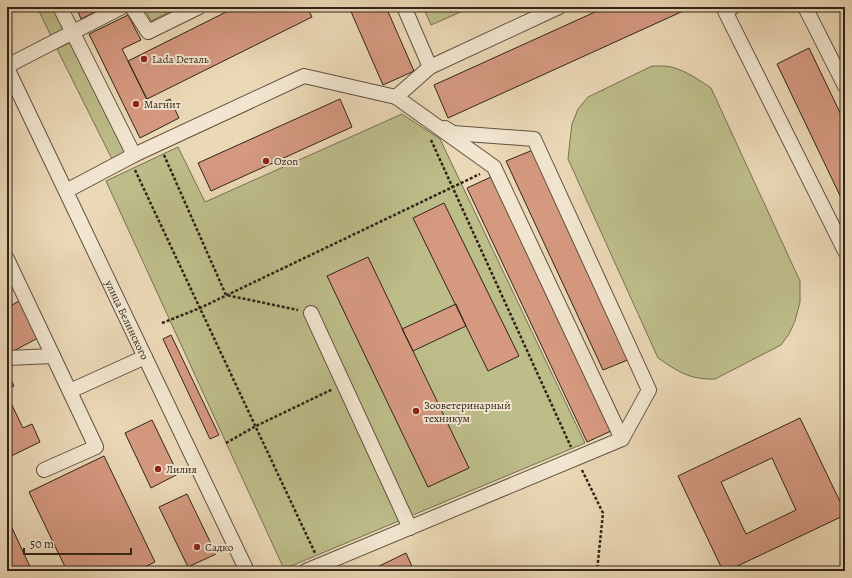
<svg xmlns="http://www.w3.org/2000/svg" width="852" height="578" font-family="Alegreya,serif">
<style>
.green{fill:#bdbd8a;stroke:#767052}
.building{fill:#d59980;stroke:#302419;fill-rule:evenodd}
.lines{fill:none;stroke-linecap:round;stroke-linejoin:round}
.minor-casing{stroke:#5f5140;stroke-width:16}
.path{stroke:#302419;stroke-width:2.5;stroke-dasharray:3 2;stroke-linecap:butt}
.minor{stroke:#f2e6d0;stroke-width:14}
.poi-dot{fill:#8f2418;stroke:#f2e6d0;stroke-width:1.5}
.labels{text-anchor:middle;dominant-baseline:central;stroke-width:4;stroke-linejoin:round;paint-order:stroke}
.poi-label{font-size:11px;fill:#302419;stroke:#f2e6d0;text-anchor:start}
.street-label{font-size:11px;fill:#302419;stroke:#f2e6d0}
</style>
<rect width="100%" height="100%" fill="#ebd8b6"/>
<filter id="stains"><feTurbulence type="fractalNoise" baseFrequency=".005" numOctaves="4"/><feColorMatrix values="0 0 0 0 .2 0 0 0 0 .09 0 0 0 0 .02 0 0 0 .5 -.17"/></filter>
<radialGradient id="worn" r=".72"><stop offset=".6" stop-color="#630" stop-opacity="0"/><stop offset="1" stop-color="#630" stop-opacity=".3"/></radialGradient>
<path class="green" d="M37 7H54L65 29 51 36Z
M144 7H179L151 21Z
M423 7H472L431 25Z
M71 42 125 152 112 159 57 49Z
M652 66C656 66 661 66 665 66 680 67 698 79 711 88L800 281V302L795 321 789 334 781 345 715 379C690 380 677 371 658 358L568 159 570 140 572 124 578 109 588 97Z
M402 114 440 139 585 443 284 569 106 181 178 147 205 202Z"/>
<path class="building" d="M76 7H105L81 19Z
M236 7H307L312 17 147 99 128 61Z
M349 7H386L414 71 383 85Z
M606 7H692L448 118 434 85Z
M128 15 141 40 122 49 128 61 151 108 170 99 179 118 140 138 89 34Z
M809 48 845 123V206L777 64Z
M340 99 352 127 211 191 198 163Z
M533 150 630 359 603 370 506 161Z
M491 177 611 431 587 442 467 188Z
M444 203 519 356 488 371 413 218Z
M368 257 469 468 428 487 327 276Z
M19 301 38 338 8 354 7 308Z
M456 304 466 326 413 351 402 329Z
M171 335 219 435 210 439 163 339Z
M7 373 14 386 7 389Z
M7 395 23 428 32 424 40 442 7 458Z
M800 418 845 512V515L727 571H723L678 476ZM772 458 796 510 746 534 721 482Z
M152 420 178 474 151 488 125 433Z
M104 456 155 562 136 571H67L29 492Z
M187 494 216 554 188 567 159 507Z
M12 528 32 571H7V530Z
M406 553 414 571H372L371 570Z"/>
<g class="lines">
<defs>
<g id="minor">
<path d="M60 7 134 155"/>
<path d="M132 7 148 32 199 7"/>
<path d="M404 7 430 67"/>
<path d="M733 7 725 11 845 251"/>
<path d="M805 7 845 86"/>
<path d="M7 66 122 7"/>
<path id="s1" d="M7 68 247 571"/>
<path d="M445 128 453 133 534 139 649 390 622 439"/>
<path d="M66 191 134 155 304 76 396 97 430 67 559 7"/>
<path d="M7 259 53 356"/>
<path d="M311 313 410 528"/>
<path d="M7 358 53 356 96 447 44 470"/>
<path d="M70 391 145 357"/>
<path d="M306 571 622 439 494 167 396 97"/>
</g>
</defs>
<use href="#minor" class="minor-casing"/>
<path class="path" d="M431 140 571 447
M164 155 226 295 298 310
M135 170 315 553
M162 323 200 308 480 174
M226 443 256 426 333 389
M582 470 603 513 597 571"/>
<use href="#minor" class="minor"/>
</g>
<g class="poi-dot">
<circle cx="144" cy="59" r="4"/>
<circle cx="136" cy="104" r="4"/>
<circle cx="266" cy="161" r="4"/>
<circle cx="416" cy="411" r="4"/>
<circle cx="158" cy="469" r="4"/>
<circle cx="197" cy="547" r="4"/>
</g>
<g class="labels">
<g class="poi-label">
<text x="152" y="59">Lada Dеталь</text>
<text x="144" y="104">Магнит</text>
<text x="274" y="161">Ozon</text>
<text x="424" y="405">Зооветеринарный<tspan x="424" dy="13">техникум</tspan></text>
<text x="166" y="469">Лилия</text>
<text x="205" y="547">Садко</text>
</g>
<g class="street-label">
<text stroke="none"><textPath href="#s1" startOffset="279">улица Белинского</textPath></text>
</g>
</g>
<rect width="852" height="578" fill="none" stroke="#ebd8b6" stroke-width="24"/>
<rect x="8" y="8" width="836" height="562" fill="none" stroke="#302419" stroke-width="2"/>
<rect x="12" y="12" width="828" height="554" fill="none" stroke="#302419"/>
<path d="M24 548v6h107v-6" fill="none" stroke="#302419" stroke-width="2"/>
<text x="30" y="548" font-size="12" fill="#302419" stroke="#f2e6d0" stroke-width="3" paint-order="stroke">50 m</text>
<rect width="100%" height="100%" filter="url(#stains)"/>
<rect width="100%" height="100%" fill="url(#worn)"/>
</svg>
